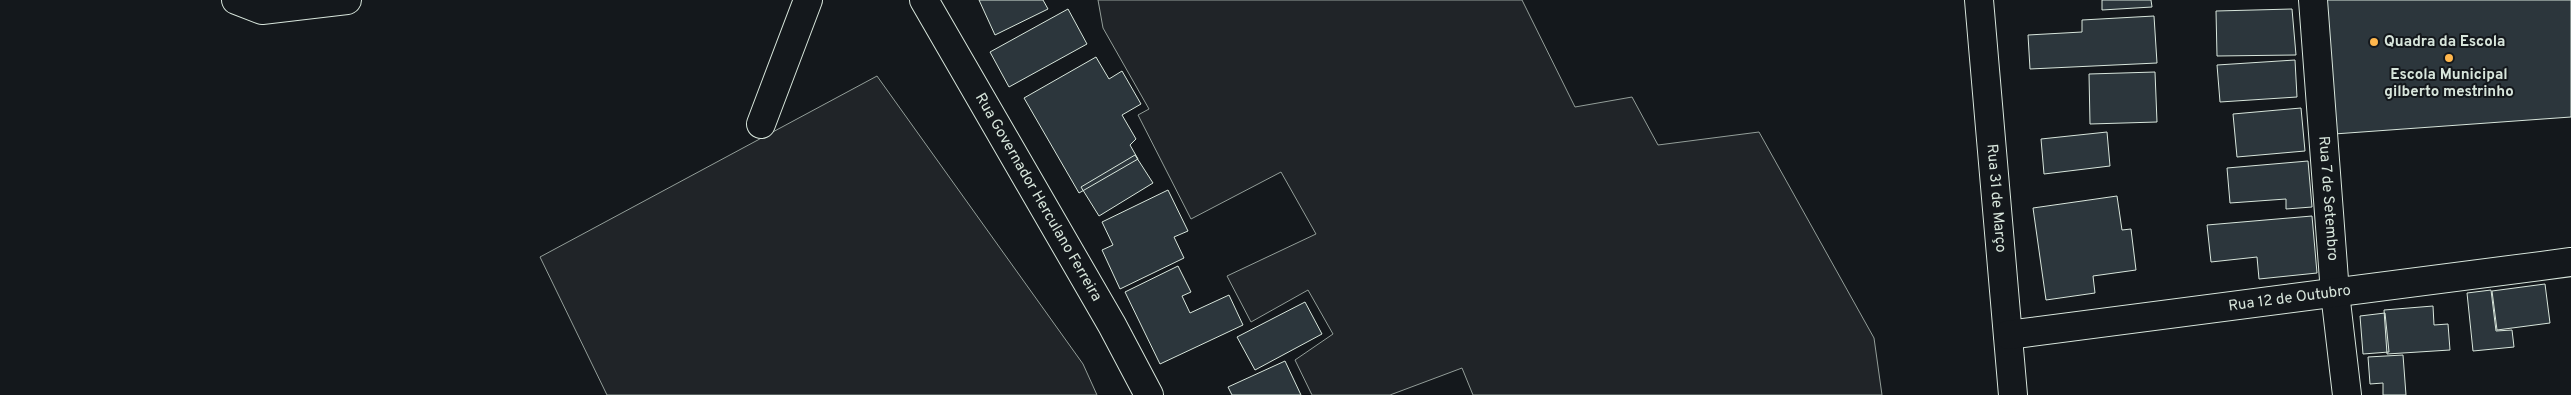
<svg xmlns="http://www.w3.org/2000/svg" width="2571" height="395" font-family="Overpass,sans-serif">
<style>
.green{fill:#202428;stroke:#939e99}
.building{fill:#2c363c;stroke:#d8e6dc}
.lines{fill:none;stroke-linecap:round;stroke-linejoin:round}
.minor-casing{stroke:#d8e6dc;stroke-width:30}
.minor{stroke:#14181c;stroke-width:28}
.poi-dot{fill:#ffb74d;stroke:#14181c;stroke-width:2}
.labels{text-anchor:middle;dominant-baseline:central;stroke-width:4;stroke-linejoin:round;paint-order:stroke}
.poi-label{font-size:15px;font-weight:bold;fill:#d8e6dc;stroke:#14181c;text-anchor:start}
.street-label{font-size:15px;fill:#d8e6dc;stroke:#14181c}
</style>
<rect width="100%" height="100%" fill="#14181c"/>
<path class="green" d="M1098 0H1522L1575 107 1632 97 1658 145 1759 132 1874 338 1882 395H1473L1462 368 1390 395H1312L1295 360 1333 334 1308 290 1251 322 1227 276 1316 234 1281 172 1191 219 1138 115 1149 109 1103 28Z
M877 76 1083 364 1097 395H607L540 257Z"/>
<path class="building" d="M979 0H1043L1048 9 995 35Z
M2102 0H2151L2152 7 2102 10Z
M2321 0H2571V117L2334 134Z
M1068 9 1087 44 1009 87 990 52Z
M2292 9 2296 55 2217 56 2216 11Z
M2154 16 2157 63 2030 69 2028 35 2082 32V20Z
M1096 57 1109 79 1122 71 1141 104 1122 115 1136 139 1130 145 1138 159 1079 193 1024 98Z
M2295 60 2297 97 2220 102 2217 65Z
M2155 72 2157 122 2090 124 2089 74Z
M2301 108 2305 151 2237 157 2233 114Z
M2107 132 2110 166 2044 174 2041 139Z
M1135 155 1153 183 1099 216 1081 187Z
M2308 161 2312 207 2286 209V199L2230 203 2227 168Z
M1168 190 1188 231 1174 237 1184 258 1120 289 1102 250 1113 245 1102 222Z
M2117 196 2122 230 2131 229 2136 270 2093 276 2095 293 2046 300 2033 208Z
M2312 216 2317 273 2259 279 2257 257 2211 262 2207 225Z
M1178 266 1191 292 1182 296 1190 313 1229 295 1243 325 1160 364 1125 292Z
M2545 284 2550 323 2497 330 2492 291Z
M2491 290 2496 331 2512 330 2514 347 2473 351 2467 293Z
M1305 302 1322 334 1255 370 1237 337Z
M2433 306 2434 325 2448 324 2450 350 2387 354 2384 310Z
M2385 313 2389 352 2363 354 2360 316Z
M2403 355 2406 395H2383V383L2370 384 2368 357Z
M1285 361 1301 395H1232L1228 387Z"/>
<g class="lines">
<defs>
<g id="minor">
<path d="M236 0 262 10 347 0"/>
<path id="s1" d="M924 0 1112 325 1149 395"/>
<path id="s2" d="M1979 0 2013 395"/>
<path id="s3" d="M2313 0 2335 293 2347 395"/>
<path d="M761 124 808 0"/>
<path id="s4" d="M2008 335 2571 262"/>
</g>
</defs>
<use href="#minor" class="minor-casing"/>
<use href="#minor" class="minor"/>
</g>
<g class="poi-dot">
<circle cx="2374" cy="42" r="5"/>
<circle cx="2449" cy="58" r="5"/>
</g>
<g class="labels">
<g class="poi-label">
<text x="2384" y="42">Quadra da Escola</text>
<text x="2449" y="75" text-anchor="middle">Escola Municipal<tspan x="2449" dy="17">gilberto mestrinho</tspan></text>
</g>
<g class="street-label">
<text stroke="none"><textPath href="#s1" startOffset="228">Rua Governador Herculano Ferreira</textPath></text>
<text stroke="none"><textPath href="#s2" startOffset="199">Rua 31 de Março</textPath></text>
<text stroke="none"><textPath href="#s3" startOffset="199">Rua 7 de Setembro</textPath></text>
<text stroke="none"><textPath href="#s4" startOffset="284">Rua 12 de Outubro</textPath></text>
</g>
</g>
</svg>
